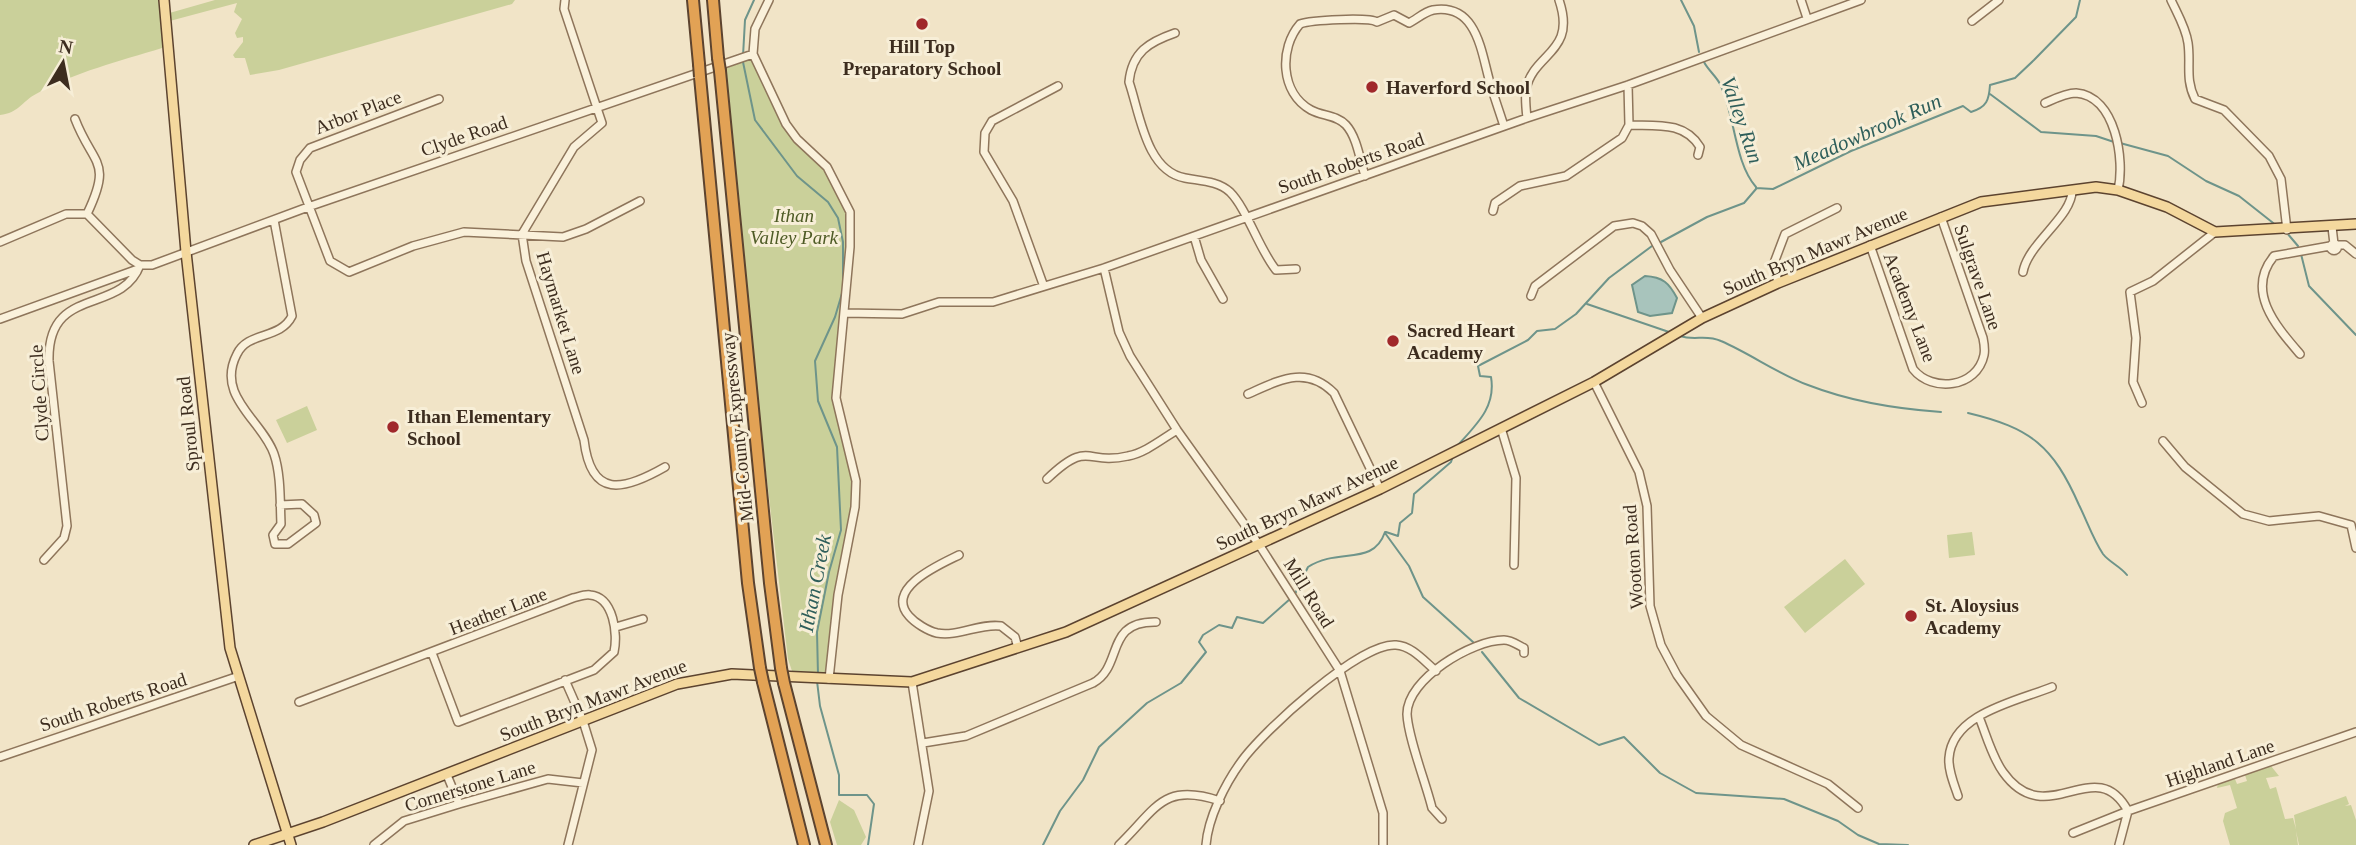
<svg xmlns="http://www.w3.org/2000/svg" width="2356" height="845" font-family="Georgia,serif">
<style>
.green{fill:#cad09a}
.water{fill:#a8c4bc;stroke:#6e948a;stroke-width:2}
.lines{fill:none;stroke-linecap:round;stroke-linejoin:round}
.stream{stroke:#6e948a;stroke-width:2}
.minor-casing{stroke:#8e755b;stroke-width:10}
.major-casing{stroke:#5c432f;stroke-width:12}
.highway-casing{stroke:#5c432f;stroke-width:14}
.minor{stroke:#faf1db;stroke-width:7}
.major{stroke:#f4d89e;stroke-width:9}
.highway{stroke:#e2a255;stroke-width:10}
.highway-bridge-casing{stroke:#5c432f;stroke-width:14;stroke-linecap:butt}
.highway-bridge{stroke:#e2a255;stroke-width:10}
.poi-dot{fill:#a0282b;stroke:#f7eed7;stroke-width:2.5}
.labels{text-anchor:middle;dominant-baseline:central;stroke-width:6;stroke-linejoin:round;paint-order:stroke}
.poi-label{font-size:19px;font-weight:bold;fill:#3d2d1f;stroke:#f7eed7;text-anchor:start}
.street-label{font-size:19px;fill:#3d2d1f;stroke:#f7eed7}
.park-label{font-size:19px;font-style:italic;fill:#4e5b25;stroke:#f7eed7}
.water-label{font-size:21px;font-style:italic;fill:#2e5e5a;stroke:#f7eed7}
</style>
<rect width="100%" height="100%" fill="#f1e4c7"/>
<path class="green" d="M0 0H164L166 14 215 0H515L512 4 279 70 250 75 245 58H235L233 55 243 42V37L237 38 235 33 242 19 234 12 237 3 166 22 168 43 162 48C120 61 75 72 36 94 21 102 19 113 0 115Z
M753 54 786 124 827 167 850 212 836 398 856 481 826 673 792 671 788 659 718 62Z
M307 406 317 430 287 443 276 420Z
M1972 532 1975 555 1949 558 1947 535Z
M1845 559 1865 584 1805 633 1784 607Z
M2271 766 2279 776 2266 778 2270 789 2276 787 2285 819 2293 818 2296 829 2294 815 2346 796 2349 804 2345 806 2351 805 2356 820V845H2299L2296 831 2298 845H2230L2223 821 2225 813 2237 808 2230 785 2217 788 2218 784 2235 779 2237 784 2247 781 2245 775Z
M839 800 854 810 866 837 861 845H837L830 822Z"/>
<path class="water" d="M1645 276C1663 277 1669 283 1677 298L1672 313 1650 316 1638 312 1632 285Z"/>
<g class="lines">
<path class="stream" d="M1681 0 1694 26 1699 52
M743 56 745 20 754 0
M743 62 755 120 797 176 828 202 838 218 843 242V290L835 317 815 361 818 401 837 447 841 530 829 572 817 632 818 675
M1704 62C1708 70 1716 76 1720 84 1735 114 1734 162 1756 187
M1990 94 2041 132 2096 136 2114 142
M2120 143 2168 156 2206 181 2239 196 2277 226
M1756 188 1773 189 1851 151 1963 106 1971 112C1987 107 1989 100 1990 85L2015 78 2034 60 2076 17 2080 0
M2287 233 2298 246
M1661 242 1707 217 1744 203 1756 189
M2301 254 2309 286 2356 335
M1587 304 1669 332
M1680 336C1695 341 1706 334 1721 341 1751 354 1778 374 1808 385 1849 401 1898 409 1941 412
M1968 413C2031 428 2053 446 2079 505 2087 521 2093 539 2103 554 2109 562 2120 566 2127 575
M1458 445C1478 423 1496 406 1491 377L1480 376 1478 366 1528 340 1537 331 1555 329 1576 314 1609 278 1652 246
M1386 532 1398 536 1400 523 1412 513 1414 494 1451 462 1453 456
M1385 533 1409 566 1423 597 1473 642
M1294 596 1308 567C1339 547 1373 567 1385 532
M1482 652 1519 698 1599 745 1624 737 1660 773 1696 793 1784 799 1838 821 1858 835 1879 844 1908 845
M817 681 820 706 839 775V795H867L874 804 868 845
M1043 845 1060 811 1083 780 1099 747 1147 703 1181 683 1206 652 1199 642 1203 635 1219 625 1232 628 1237 617 1263 623 1290 599"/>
<defs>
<path id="minor" d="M565 0 564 9 602 123 574 147 522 234 526 261 584 440C591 499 623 491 665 467
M769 0 755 29 753 54 786 124 797 139 827 167 850 212V247L836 398 856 481 855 507 838 595 829 679
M1801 0 1807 18
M2171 0C2177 13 2186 28 2188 43 2191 64 2185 79 2195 99L2224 110 2269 156 2281 179 2287 230
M1972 21 1999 0
M1175 33C1149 42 1132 52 1129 82 1140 114 1146 171 1185 178 1201 181 1218 181 1230 192 1247 209 1259 249 1276 270L1296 269
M439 99 310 148 300 160 296 172 330 261 349 272 413 246 464 232 563 237 586 229 640 201
M2045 103C2054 99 2066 93 2076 93 2116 96 2125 161 2118 190
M1527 118C1526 109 1525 98 1526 89 1534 52 1577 53 1559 0
M75 119C93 166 113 160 87 214
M1629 125C1656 126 1684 121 1700 147L1698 155
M1365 176C1360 160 1357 137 1346 125 1337 115 1322 116 1311 110 1280 93 1279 48 1300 24 1311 20 1369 17 1377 22L1394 15 1409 23C1417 19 1424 12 1433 10 1476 3 1481 50 1489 79 1493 94 1499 110 1504 126
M1493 211 1495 203 1520 186 1566 176 1622 138 1629 125 1628 85
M274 220 292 316C280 340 248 331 237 354 215 396 262 420 274 454 281 474 280 502 281 524L273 535 275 544H288L316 523 314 515 302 504 280 505
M2332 227 2334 244
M1194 236 1201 260 1223 299
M0 242 66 214H87L132 260 140 265H152L308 207 753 54
M2330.5 247a3.5 3.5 0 1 1 7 0a3.5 3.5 0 1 1-7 0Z
M1870 245 1913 369C1932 393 1977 388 1984 355 1985 350 1984 343 1983 338L1941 217
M2337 245H2345L2356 254
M1104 268 1119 332 1130 356 1177 430 1260 546 1340 671 1383 813V845
M2023 272C2028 243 2073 216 2072 190
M1778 283 1774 263 1785 234 1837 208
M1043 284 1013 201 984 152 985 133 992 121 1058 86
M1531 296 1535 286 1614 226 1633 223 1642 226 1651 234 1670 270 1702 318
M844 313 902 314 939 302H993L1104 268 1527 118 1628 85 1861 0
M0 319 138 269
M2300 354C2276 326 2245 291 2274 256L2330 246
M1594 382 1639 472 1647 506 1650 606 1661 645 1677 675 1706 716 1741 745 1828 784 1858 808
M1248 394C1280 380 1306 365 1334 393L1380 489
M2142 403 2133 382 2136 338 2130 292 2153 281 2215 232
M1501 428 1516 478 1514 565
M2163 441 2185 467 2243 514 2269 521 2319 516 2351 525
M1047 479C1090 438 1085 466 1128 456 1145 453 1162 439 1177 430
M2351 525 2356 548
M959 555C941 564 884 588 909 616 915 623 928 631 937 633 958 637 980 623 1001 626L1015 637 1018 648
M44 560 64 538 67 526 49 361C47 284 121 316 140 265
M616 627 643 619
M565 680 583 721 592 750 568 845
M912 682 929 791 918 845
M299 702 573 598C578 597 585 594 590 595 614 597 618 635 614 652L594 670 458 722 432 653
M1979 717C1986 734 1992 757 2003 772 2047 834 2095 750 2128 811
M923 743 966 736 1093 683C1124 666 1104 621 1156 622
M0 757 236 677
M447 775 459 804
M1958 796C1954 784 1948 770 1949 758 1952 713 2018 701 2052 687
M1442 819 1432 808C1426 783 1408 738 1407 714 1407 679 1472 640 1504 640 1511 640 1518 645 1524 648V653
M2073 833 2128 811 2356 732
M374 845 404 821 459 804 548 779 583 783
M1119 845C1157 808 1163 782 1220 801
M1206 845C1208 818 1225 784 1241 762 1262 732 1360 642 1396 645 1412 646 1424 661 1436 671
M2119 845 2128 811"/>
<path id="major" d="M164 0 186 252 230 648 291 845
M254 845 323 822 677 684 732 674 912 682 1066 632 1380 489 1594 382 1702 318 1778 283 1981 202 2096 187 2118 190 2167 207 2215 232 2356 224"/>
<path id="highway" d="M693 0 699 64
M713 0 718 58
M720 71 770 583 781 668
M700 77 748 583 760 668
M763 682 804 845
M784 683 826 845"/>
</defs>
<use href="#minor" class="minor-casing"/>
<use href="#major" class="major-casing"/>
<use href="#highway" class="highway-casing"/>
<use href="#minor" class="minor"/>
<use href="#major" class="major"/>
<use href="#highway" class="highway"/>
<defs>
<path id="highway-bridge" d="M718 58 720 71
M699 64 700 77
M760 668 763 682
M781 668 784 683"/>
</defs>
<use href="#highway-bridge" class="highway-bridge-casing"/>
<use href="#highway-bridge" class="highway-bridge"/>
</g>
<g class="poi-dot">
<circle cx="922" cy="24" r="7"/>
<circle cx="1372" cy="87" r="7"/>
<circle cx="1393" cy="341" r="7"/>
<circle cx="393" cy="427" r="7"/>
<circle cx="1911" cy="616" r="7"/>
</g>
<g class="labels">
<g class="poi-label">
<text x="922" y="46" text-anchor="middle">Hill Top<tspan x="922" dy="22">Preparatory School</tspan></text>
<text x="1386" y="87">Haverford School</text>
<text x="1407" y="330">Sacred Heart<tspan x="1407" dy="22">Academy</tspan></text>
<text x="407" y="416">Ithan Elementary<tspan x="407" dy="22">School</tspan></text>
<text x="1925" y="605">St. Aloysius<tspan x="1925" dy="22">Academy</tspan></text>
</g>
<g class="street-label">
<text transform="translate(358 112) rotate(-21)">Arbor Place</text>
<text transform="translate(464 136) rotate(-19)">Clyde Road</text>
<text transform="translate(1351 163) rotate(-19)">South Roberts Road</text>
<text transform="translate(1815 251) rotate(-23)">South Bryn Mawr Avenue</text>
<text transform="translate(1978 277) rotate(71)">Sulgrave Lane</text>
<text transform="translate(1910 307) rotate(69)">Academy Lane</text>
<text transform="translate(561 313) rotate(73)">Haymarket Lane</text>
<text transform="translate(39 393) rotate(-94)">Clyde Circle</text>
<text transform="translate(188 424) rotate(-96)">Sproul Road</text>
<text transform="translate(737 427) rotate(-96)">Mid-County Expressway</text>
<text transform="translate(1307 503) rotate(-25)">South Bryn Mawr Avenue</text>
<text transform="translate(1633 557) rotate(-94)">Wooton Road</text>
<text transform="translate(1309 593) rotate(58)">Mill Road</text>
<text transform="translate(498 611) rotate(-21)">Heather Lane</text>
<text transform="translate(593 700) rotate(-21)">South Bryn Mawr Avenue</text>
<text transform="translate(113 702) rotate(-18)">South Roberts Road</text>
<text transform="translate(2220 763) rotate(-19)">Highland Lane</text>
<text transform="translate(470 786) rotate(-17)">Cornerstone Lane</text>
</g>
<g class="park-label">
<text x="794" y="215">Ithan<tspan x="794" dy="22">Valley Park</tspan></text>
</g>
<g class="water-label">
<text transform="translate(1742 120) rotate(71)">Valley Run</text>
<text transform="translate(1867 132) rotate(-24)">Meadowbrook Run</text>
<text transform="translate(815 583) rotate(-79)">Ithan Creek</text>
</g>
</g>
<g transform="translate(63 63) rotate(10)" stroke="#f7eed7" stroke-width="5" paint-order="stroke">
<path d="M0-5L12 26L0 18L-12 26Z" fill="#3d2d1f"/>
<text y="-10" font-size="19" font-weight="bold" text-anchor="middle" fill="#3d2d1f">N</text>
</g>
</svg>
